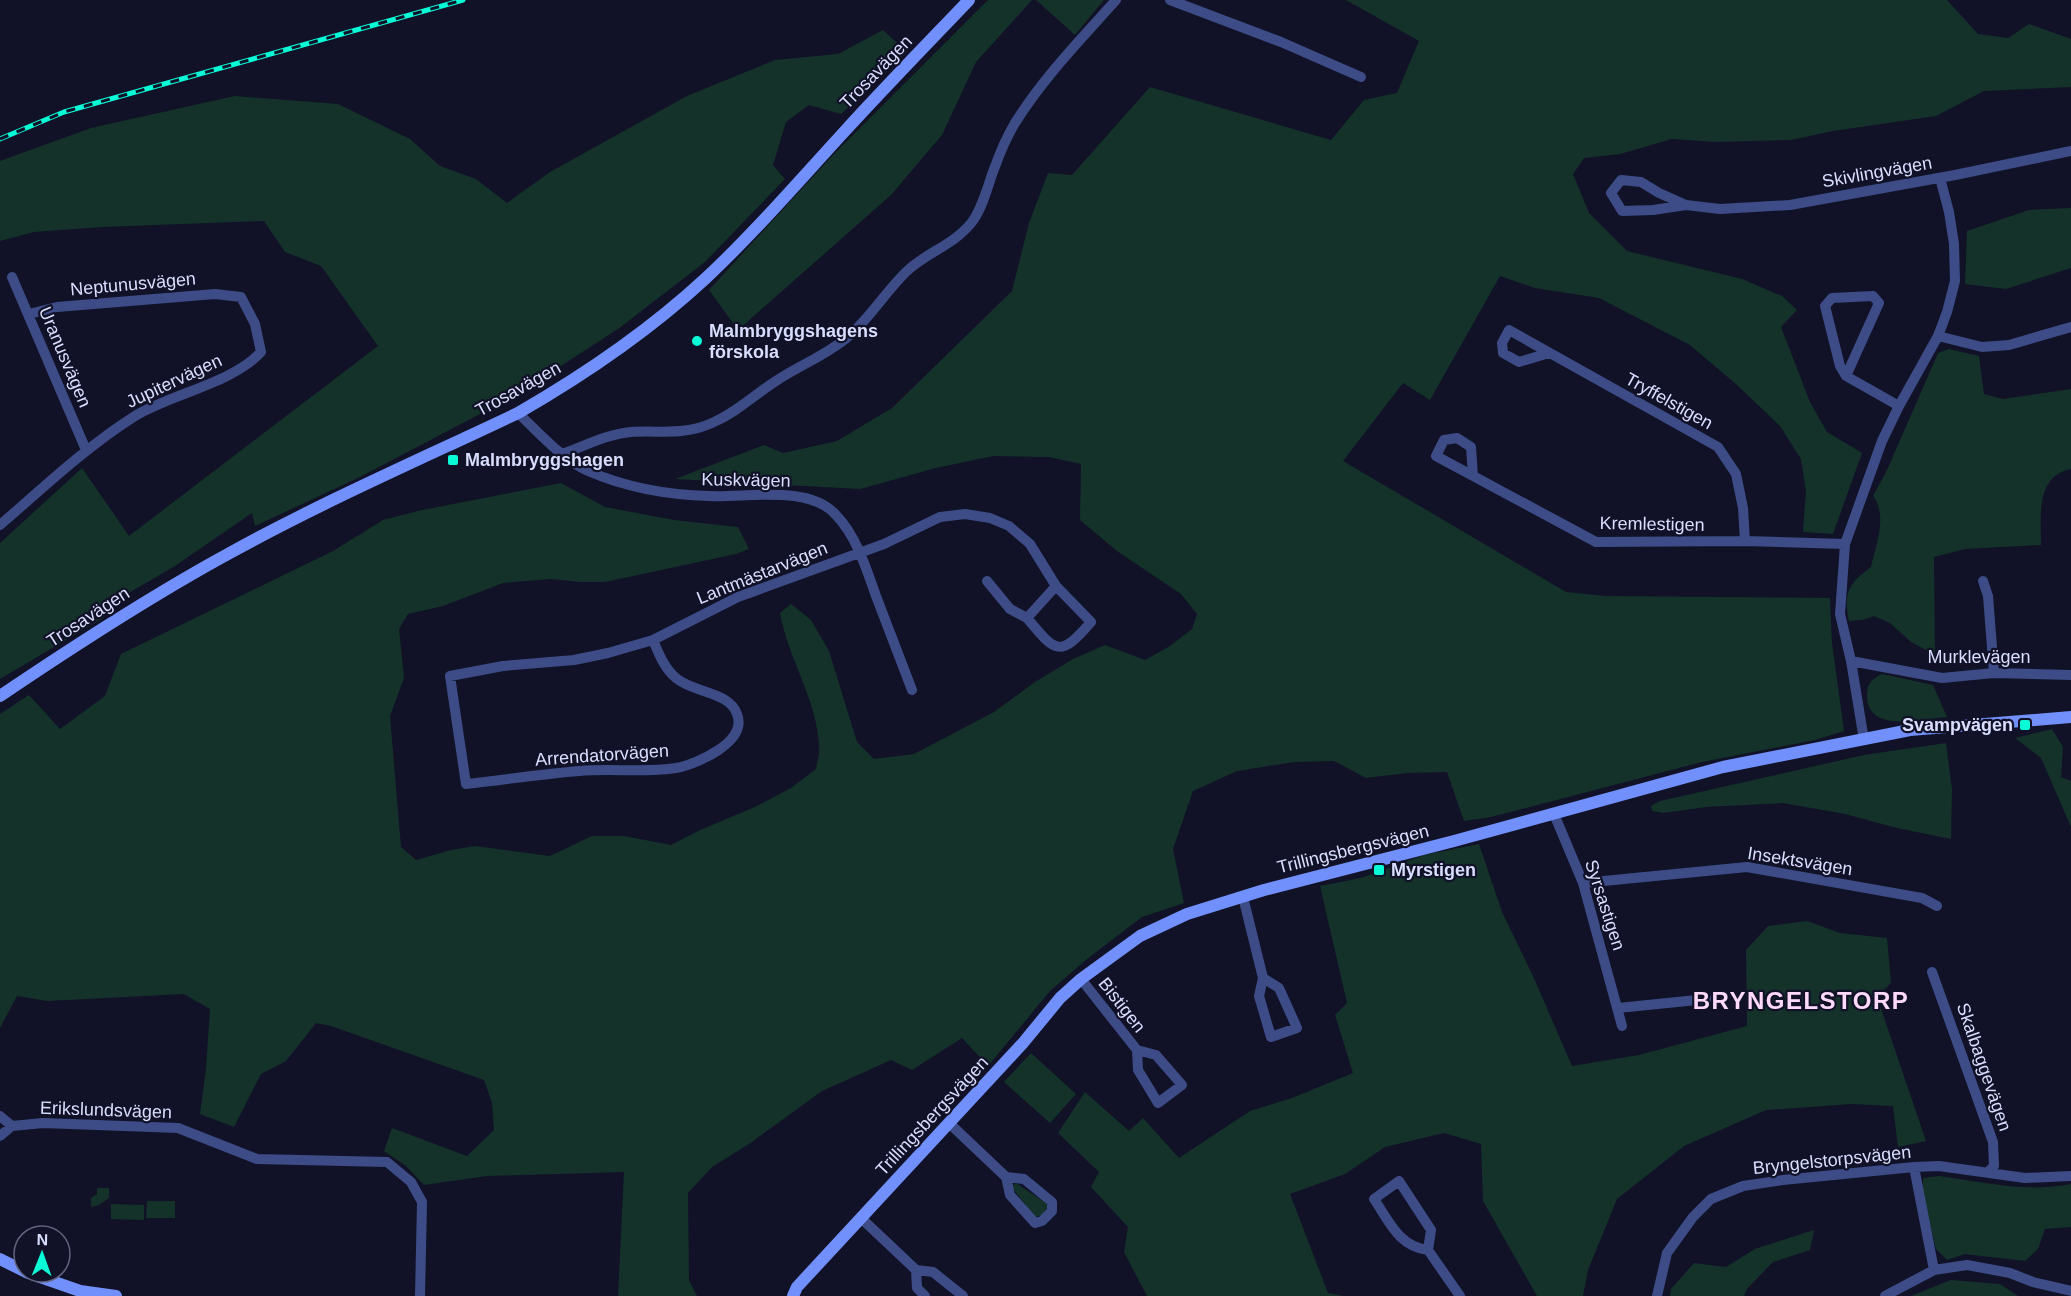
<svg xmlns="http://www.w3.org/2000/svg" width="2071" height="1296" font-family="Helvetica,sans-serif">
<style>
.green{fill:#143229}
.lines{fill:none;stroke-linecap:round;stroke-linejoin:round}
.street{stroke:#3d4c86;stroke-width:10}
.secondary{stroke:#7290fc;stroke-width:12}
.rail-casing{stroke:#09fad6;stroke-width:5}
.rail{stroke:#111228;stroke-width:3;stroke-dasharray:9;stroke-linecap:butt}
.poi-dot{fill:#09fad6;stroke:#111228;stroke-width:2}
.labels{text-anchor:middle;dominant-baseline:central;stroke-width:4.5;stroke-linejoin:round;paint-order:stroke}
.street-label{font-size:18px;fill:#d9defe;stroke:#111228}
.poi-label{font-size:18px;font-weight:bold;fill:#d9defe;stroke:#111228;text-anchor:start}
.district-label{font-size:24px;font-weight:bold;letter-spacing:1.5px;fill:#fedafa;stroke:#111228}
</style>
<rect width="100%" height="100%" fill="#111228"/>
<path class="green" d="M988 0H1032L976 62 942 135 891 195 738 330 709 290 832 156Z
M1036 0H1104L1075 35Z
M1346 0H1947L1978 34 2008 38 2029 24 2071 39V87L1984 91 1936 116 1833 131 1791 140 1716 142 1672 139 1620 154 1584 158 1573 174 1589 213 1627 251 1742 279 1782 296 1797 310 1781 327 1810 402 1827 432 1862 453 1833 534 1803 532 1806 492 1801 459 1780 426 1737 385 1690 345 1599 298 1535 288 1500 276 1430 400 1403 383 1343 461 1566 592 1606 596 1830 598 1832 643 1844 731 1815 740 1702 762 1491 817 1464 821 1447 772 1407 773 1366 778 1334 761 1294 762 1237 771 1193 791 1173 849 1184 903 1142 917 1087 959 1050 991 988 1066 962 1038 912 1070 891 1060 822 1091 749 1144 712 1167 688 1193 689 1280 697 1296H618L624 1172 487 1176 424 1185 406 1166 384 1151 392 1128 467 1156 494 1130 492 1103 484 1080 331 1026 316 1023 286 1061 261 1074 234 1127 200 1114 206 1069 210 1009 184 994 47 1001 17 996 0 1028V714L29 695 60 729 105 696 121 654 333 551 383 520 422 510 561 483 605 507 674 520 738 527 749 549 736 554 605 582H580L551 579 503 583 443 606 408 614 399 629 404 678 390 716 401 847 416 860 451 850 475 846 550 856 592 836H624L671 845 700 830 755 807 791 788 816 769C817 762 820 754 819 746 817 699 788 659 780 613L791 604 811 620 829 651 857 742 874 759 914 754 994 712 1035 682 1073 659 1105 645 1145 660 1170 646 1192 629 1197 614 1181 594 1117 551 1080 520 1081 464 1049 457 993 456 936 468 860 489 675 479 764 445 783 453 837 441 892 408 1012 291 1029 223 1048 173 1072 175 1150 87 1331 140 1364 100 1397 93 1419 41Z
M883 30 907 52 841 114 809 105 786 122 773 165 785 179 705 262 618 329 516 395 360 477 255 526 252 513 175 566 108 605 103 618 0 679V543L82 468 129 536 378 346 321 266 285 252 264 221 101 227 34 232 0 241V161L91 128 235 96 338 104 410 139 440 166 476 179 507 203 550 172 687 96 775 60 838 54Z
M2071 208V268L2006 289 1965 284 1967 231 2029 210Z
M1949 349 1979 356 1984 394 2003 399 2071 389V469C2035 476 2041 517 2041 545L1965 549 1934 557 1935 655 1911 642 1890 623 1874 616 1862 620 1849 621C1843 593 1849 583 1871 567 1876 544 1888 516 1873 496L1887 470 1938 353Z
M1882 674 1933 685 1947 717C1923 719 1866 734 1867 695 1867 683 1872 679 1882 674Z
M2052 729 2063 747 2061 777 2071 781V827L2041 758 2015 738Z
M1946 743 1952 789 1951 839 1897 828 1845 814 1783 803 1706 807 1663 813 1652 811 1651 806 1660 801 1864 755Z
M1479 844 1502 912 1533 976 1572 1066 1639 1055 1747 1026 1746 950 1768 926 1807 921 1840 933 1887 938 1891 983 1877 997 1926 1141 1898 1147 1893 1106 1852 1104 1766 1110 1684 1146 1617 1199 1588 1270 1583 1296H1537L1483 1201 1481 1144 1444 1133 1385 1147 1345 1174 1290 1194 1328 1293 1344 1296H1147L1124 1252 1128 1227 1091 1187 1099 1172 1058 1133 1085 1092 1129 1131 1143 1118 1179 1158 1250 1111 1292 1098 1353 1073 1335 1015 1347 1003 1320 886 1361 878 1424 855Z
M1031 1053 1076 1094 1050 1123 1004 1082Z
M1939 1176C1983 1182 2027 1193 2071 1184V1227L2045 1229 2038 1249 2025 1261 1965 1254 1947 1260 1936 1249 1923 1197V1178Z
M1016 1183 1047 1204V1208L1042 1215 1035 1217 1033 1215 1012 1187Z
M97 1188H109V1198L99 1205 91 1207V1198L97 1194Z
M147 1201H175V1218H146Z
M111 1204 144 1205V1220L111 1219Z
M1814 1230 1810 1250 1773 1262 1747 1289 1744 1296H1670L1671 1289 1694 1263 1726 1267 1755 1249Z
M1951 1280 2000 1284 2018 1296H1911Z"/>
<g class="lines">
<path class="street" d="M1170 0 1281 42 1361 77
M1686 205 1659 193 1641 182 1621 180 1611 193 1622 211 1653 210 1686 205 1720 209 1790 205 1955 175 2071 151
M12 277 86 450
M1938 336 1982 347 2009 345 2071 327
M1549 353 1519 362 1503 353 1502 343 1509 330 1718 447 1736 474 1743 508 1745 541
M1846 376 1879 303 1873 296 1832 298 1825 306 1840 366 1846 376 1899 406
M518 413C539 433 562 459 588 471 625 487 669 495 709 496 746 498 809 484 836 515 857 537 866 568 876 596 888 627 900 659 912 690
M562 454C585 446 607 434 631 432 660 430 683 436 712 423 736 413 754 395 776 381 800 365 827 355 849 336 871 317 886 291 907 271 927 252 954 245 972 222 984 206 988 183 996 164 1001 150 1008 135 1015 123 1043 78 1081 39 1116 0
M1473 476 1471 447 1457 438 1444 440 1436 456 1596 542 1745 541 1845 544
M0 525C44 487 86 447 135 416 171 394 233 383 261 352L255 324 241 297 215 294 57 307 29 314
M987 581 1010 609 1027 618
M1983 581 1988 596 1994 673
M653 640C659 654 664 668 676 678 693 693 729 691 737 714 748 742 697 764 676 768 644 773 611 768 579 771 542 774 504 780 466 784L450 676 503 666 574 660 608 653 653 640 738 597 884 544 940 517 965 514 990 518 1009 526 1030 544 1056 586 1091 622C1060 658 1056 653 1027 618L1056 586
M1851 661 1942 678 1994 673 2071 675
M1864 740 1851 661 1840 614 1845 544 1882 441 1899 406 1938 336 1947 312 1955 281 1954 244 1949 212 1940 178
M1554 814 1583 883 1622 1026
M1583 883 1747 867 1922 898 1937 906
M1243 897 1263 978 1279 988 1297 1028 1271 1037 1259 996 1263 978
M1932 972 1993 1142 1994 1166 1987 1173
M1081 979 1137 1050 1156 1055 1182 1085 1158 1103 1138 1070 1137 1050
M1618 1008 1707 999
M0 1116 12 1126
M949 1123 1006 1177 1024 1179 1052 1202V1211L1042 1221 1035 1223 1010 1195 1006 1177
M0 1136 12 1126 43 1123 178 1128 257 1159 387 1162 411 1182 422 1202 420 1296
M1914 1167 1934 1270
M862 1219 916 1270 933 1272 963 1296
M1428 1250C1399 1247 1389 1221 1374 1199L1399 1181 1431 1230 1428 1250 1460 1296
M916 1270 917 1288 925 1296
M1657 1296 1667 1253 1693 1217 1711 1199 1743 1186 1783 1180 1914 1167 1939 1166 2025 1178 2071 1176
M1885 1296 1934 1270 1967 1265 2010 1273 2033 1282 2071 1291"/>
<path class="secondary" d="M0 696C74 646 149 597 228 554 322 502 421 459 518 413 584 375 650 330 706 278 755 232 799 181 844 132 885 87 927 44 969 0
M0 1259 24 1271
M26 1272 80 1291 116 1296
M793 1296 797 1287 1023 1043 1060 998 1081 979 1140 936 1187 914 1264 890 1454 841 1723 767 1910 730 2071 717"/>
<defs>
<path id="rail" d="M0 139 64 112 463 0"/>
</defs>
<use href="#rail" class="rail-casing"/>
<use href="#rail" class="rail"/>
</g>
<g class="poi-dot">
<circle cx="697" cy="341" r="6"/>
<rect x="447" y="454" width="12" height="12" rx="3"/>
<rect x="2019" y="719" width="12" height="12" rx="3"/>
<rect x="1373" y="864" width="12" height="12" rx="3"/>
</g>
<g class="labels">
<g class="street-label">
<text transform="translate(876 72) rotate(-46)">Trosavägen</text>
<text transform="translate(1877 172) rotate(-10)">Skivlingvägen</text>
<text transform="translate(133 284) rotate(-5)">Neptunusvägen</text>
<text transform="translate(65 357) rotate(67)">Uranusvägen</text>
<text transform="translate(174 381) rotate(-25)">Jupitervägen</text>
<text transform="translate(518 389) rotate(-29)">Trosavägen</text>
<text transform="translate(1669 401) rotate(29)">Tryffelstigen</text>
<text transform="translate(746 480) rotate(1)">Kuskvägen</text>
<text transform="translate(1652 524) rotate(1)">Kremlestigen</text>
<text transform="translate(762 573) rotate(-22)">Lantmästarvägen</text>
<text transform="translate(88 617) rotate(-33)">Trosavägen</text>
<text x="1979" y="657">Murklevägen</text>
<text transform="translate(602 755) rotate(-4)">Arrendatorvägen</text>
<text transform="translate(1353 849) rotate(-14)">Trillingsbergsvägen</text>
<text transform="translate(1800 861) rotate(9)">Insektsvägen</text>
<text transform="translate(1605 905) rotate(72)">Syrsastigen</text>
<text transform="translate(1122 1005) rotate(52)">Bistigen</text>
<text transform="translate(1984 1067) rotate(71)">Skalbaggevägen</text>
<text transform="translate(106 1110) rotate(2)">Erikslundsvägen</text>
<text transform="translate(932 1116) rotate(-47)">Trillingsbergsvägen</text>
<text transform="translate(1832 1160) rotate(-6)">Bryngelstorpsvägen</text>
</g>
<g class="poi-label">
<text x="709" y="331">Malmbryggshagens<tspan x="709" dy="21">förskola</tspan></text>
<text x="465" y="460">Malmbryggshagen</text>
<text x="2013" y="725" text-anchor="end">Svampvägen</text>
<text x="1391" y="870">Myrstigen</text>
</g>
<g class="district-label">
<text x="1801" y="1000">BRYNGELSTORP</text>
</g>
</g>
<g transform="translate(42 1254) rotate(1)"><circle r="28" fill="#111228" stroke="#61647e" stroke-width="1.5"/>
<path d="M0-4.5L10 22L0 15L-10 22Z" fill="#09fad6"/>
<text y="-9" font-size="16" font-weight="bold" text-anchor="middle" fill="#d9defe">N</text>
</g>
</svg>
